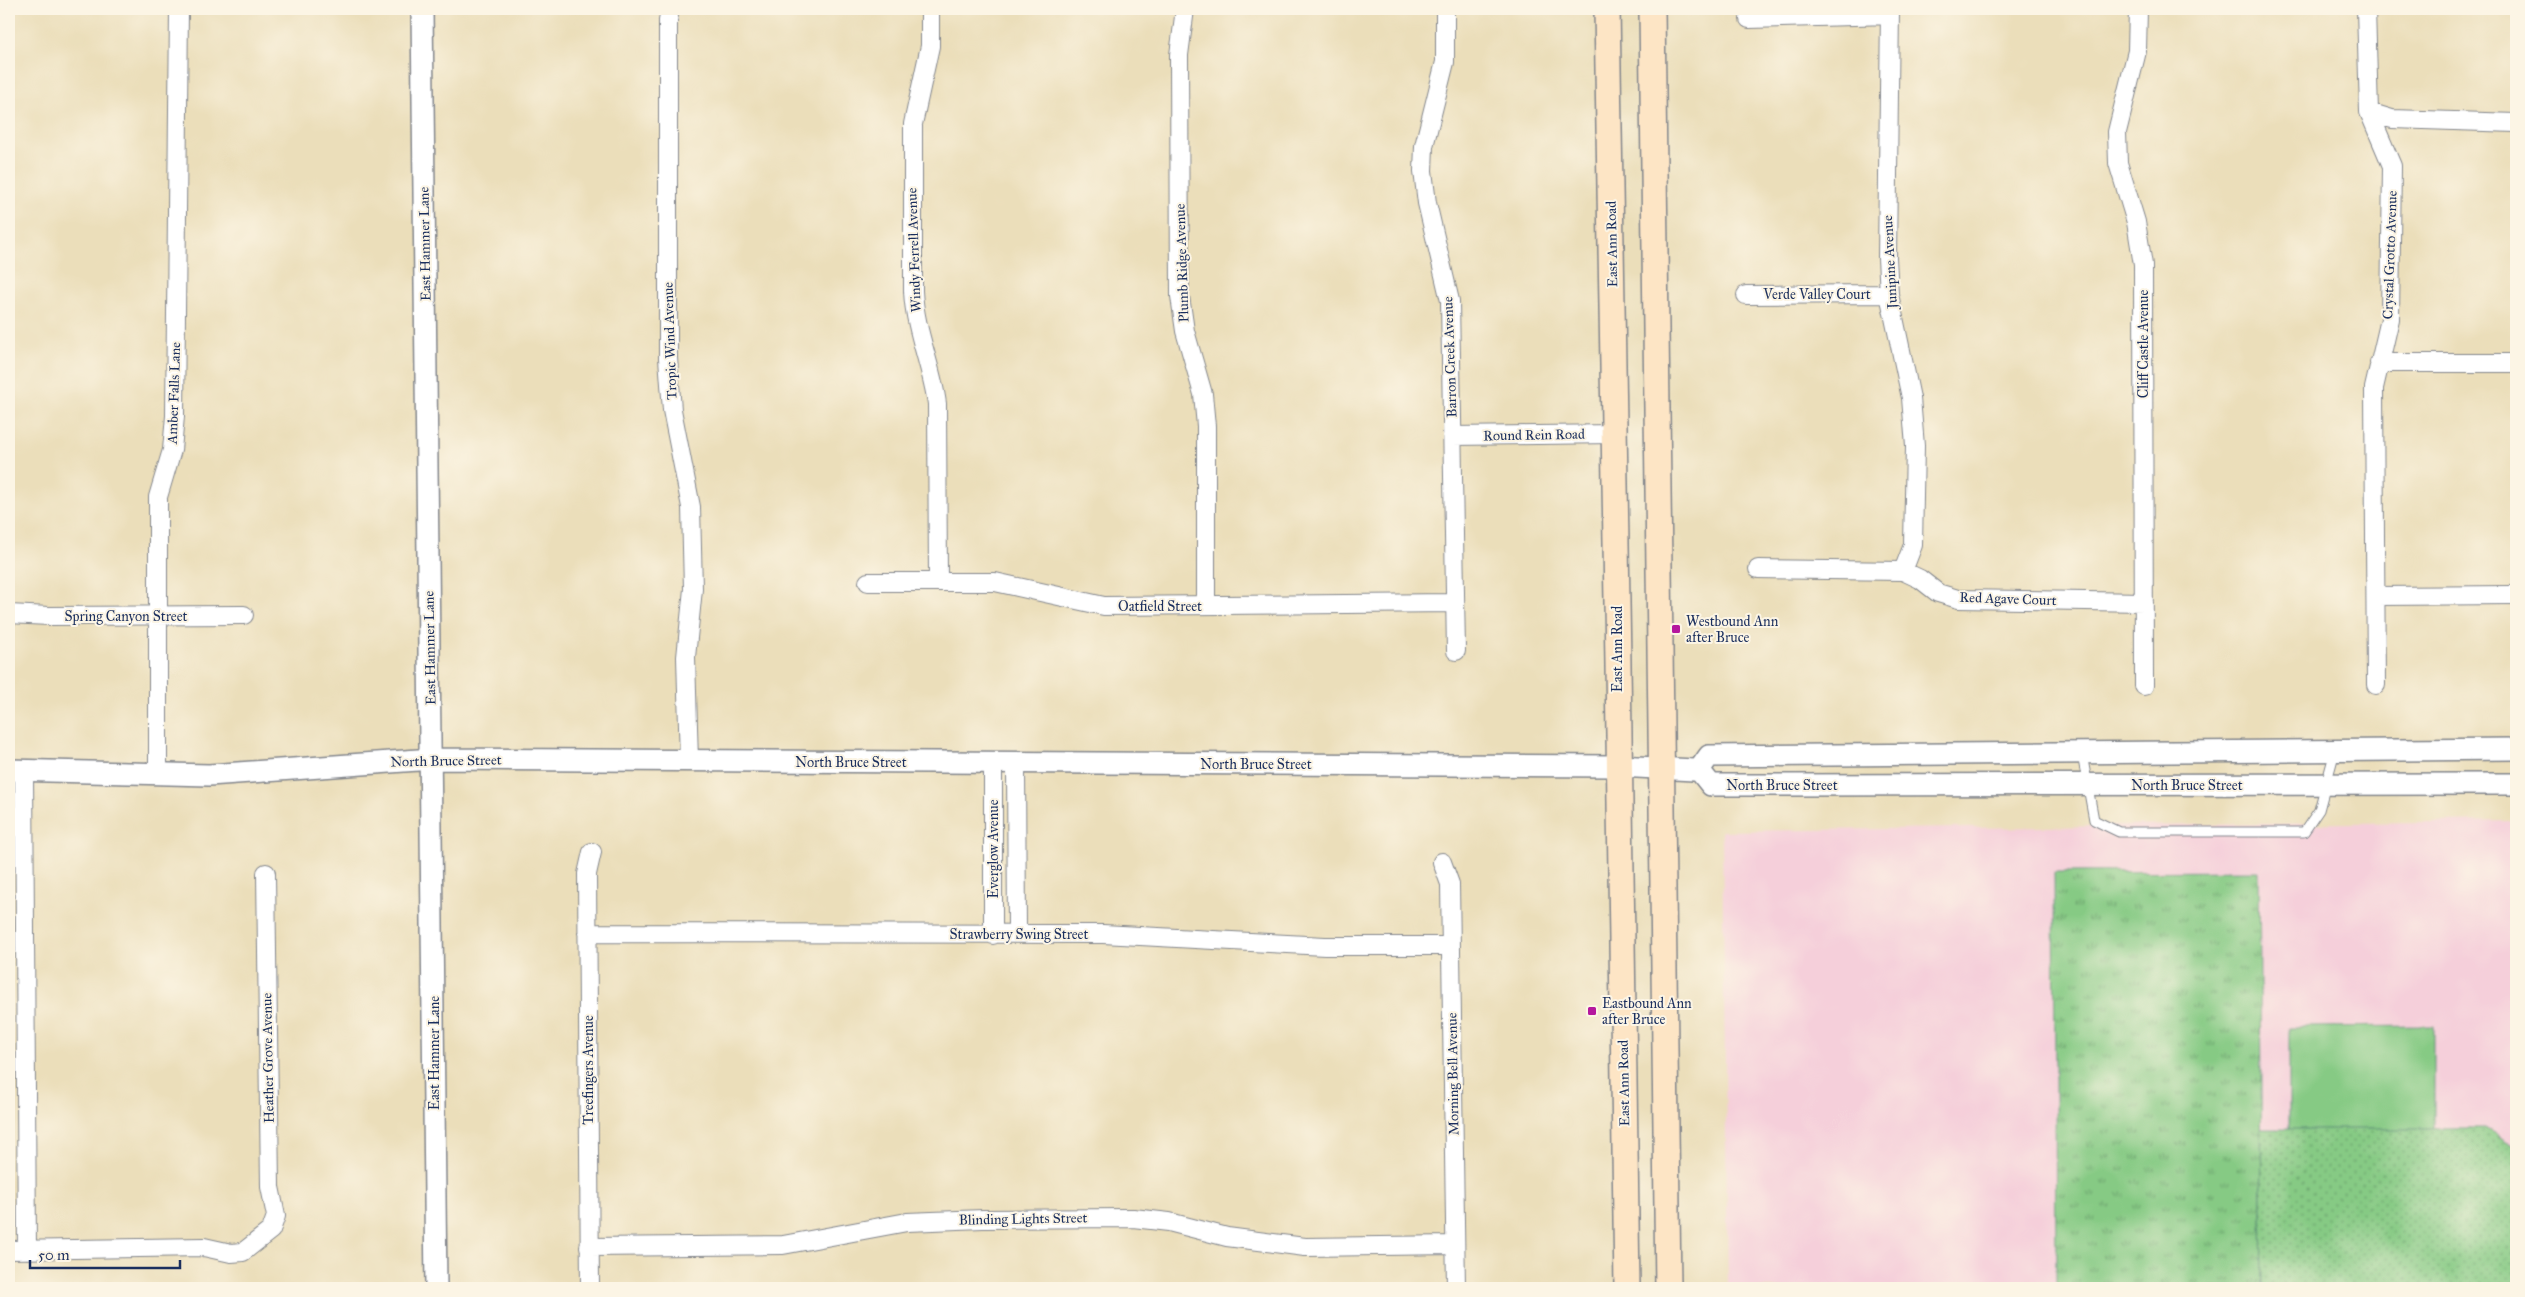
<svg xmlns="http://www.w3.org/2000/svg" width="2525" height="1297" font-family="'IM FELL Great Primer',serif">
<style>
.built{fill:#f5cfda}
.grass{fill:url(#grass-tufts);stroke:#507c71}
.park{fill:url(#park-dots);stroke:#507c71}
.pitch{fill:#86ca84;stroke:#507c71}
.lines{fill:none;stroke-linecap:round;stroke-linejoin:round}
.service-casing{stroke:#83868c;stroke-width:11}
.minor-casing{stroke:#83868c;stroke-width:20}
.tertiary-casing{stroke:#83868c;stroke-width:24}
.secondary-casing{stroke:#83868c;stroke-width:28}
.service{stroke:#fff;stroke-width:9}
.minor{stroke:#fff;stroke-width:18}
.tertiary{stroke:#fff;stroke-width:21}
.secondary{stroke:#fde5c5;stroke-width:25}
.poi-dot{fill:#b5179e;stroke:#fcf5e5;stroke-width:2}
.labels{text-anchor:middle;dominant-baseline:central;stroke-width:4;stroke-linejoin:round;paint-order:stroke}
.street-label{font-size:14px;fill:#1b2f5e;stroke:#fcf5e5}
.poi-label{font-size:14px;fill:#1b2f5e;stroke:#fcf5e5;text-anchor:start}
</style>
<defs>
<pattern id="grass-tufts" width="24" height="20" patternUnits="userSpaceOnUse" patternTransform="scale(1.25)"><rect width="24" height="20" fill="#86ca84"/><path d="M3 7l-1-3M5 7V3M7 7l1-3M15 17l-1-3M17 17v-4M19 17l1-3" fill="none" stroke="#6da46f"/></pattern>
<pattern id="park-dots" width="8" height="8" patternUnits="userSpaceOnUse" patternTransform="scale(1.25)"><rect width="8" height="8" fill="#86ca84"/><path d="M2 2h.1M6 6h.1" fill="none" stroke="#6da46f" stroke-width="1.8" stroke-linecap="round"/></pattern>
</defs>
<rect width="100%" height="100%" fill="#fcf5e5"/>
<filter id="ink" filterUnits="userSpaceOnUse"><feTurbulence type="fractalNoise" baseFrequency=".02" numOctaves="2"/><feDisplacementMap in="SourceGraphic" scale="10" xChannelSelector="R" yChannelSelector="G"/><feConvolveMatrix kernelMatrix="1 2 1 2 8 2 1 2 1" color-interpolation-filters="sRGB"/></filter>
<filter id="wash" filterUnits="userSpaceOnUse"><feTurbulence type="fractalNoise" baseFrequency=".0096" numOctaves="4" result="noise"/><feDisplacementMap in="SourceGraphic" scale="20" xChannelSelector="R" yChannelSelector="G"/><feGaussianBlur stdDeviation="1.12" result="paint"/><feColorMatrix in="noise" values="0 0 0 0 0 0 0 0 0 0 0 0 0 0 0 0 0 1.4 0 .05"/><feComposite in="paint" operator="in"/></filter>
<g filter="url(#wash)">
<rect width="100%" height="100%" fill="#ebdeba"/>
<path class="built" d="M2516 821V1288H1728L1722 831Z"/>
<path class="grass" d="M2259 871 2263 1288H2056L2054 872Z"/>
<path class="park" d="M2261 1128 2485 1129 2516 1147V1288H2263Z"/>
<path class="pitch" d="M2434 1026V1129H2289V1027Z"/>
</g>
<g filter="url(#ink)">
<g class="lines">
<defs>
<path id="service" d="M2082 754 2094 820 2119 832H2304L2319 810 2335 751"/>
<path id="minor" d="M670 9 668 21V358L672 410 691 507 693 589 686 657 689 761
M930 9V46L913 124V291C915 331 932 366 937 404L938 581
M1185 9 1179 55 1180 296 1185 331 1203 394 1206 426V605
M1445 9V62L1424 146 1423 171 1427 203 1450 301 1456 651
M1890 9 1887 258 1889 294 1911 398 1915 446 1913 545 1903 571
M2138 9 2137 51 2117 132 2118 163 2136 222 2143 265 2144 686
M2366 9 2369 112 2392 166 2390 319 2374 388 2376 685
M1749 19 1890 15
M2369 112 2392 119 2516 123
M1746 295 1889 294
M2379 363H2516
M1452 436 1616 434
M1758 569 1903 571 1920 579 1938 593 1958 599 2144 602
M868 582H995L1104 606 1454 603
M2376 596 2516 595
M9 614 49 616 244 615
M993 763V935
M1016 763 1017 934
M24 770 27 1250
M158 775V497L172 450 175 416 179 9
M1442 862 1450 884 1456 1288
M587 933 1103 934 1325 946H1451
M589 1247 783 1245 907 1222 983 1219 1133 1218 1169 1222 1227 1237 1305 1247 1455 1245
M9 1250 204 1247 231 1253 243 1252 271 1230 276 1216 270 1187 266 873
M590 1288 587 874 592 852"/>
<path id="tertiary" d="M422 9 436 1288
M2516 749 1709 756 1699 770 1711 785 2516 784
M9 770 209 775 432 759 1618 766 1694 770"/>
<path id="secondary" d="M1607 9C1616 435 1620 862 1627 1288
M1652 9 1668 1288"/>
</defs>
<use href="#service" class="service-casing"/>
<use href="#minor" class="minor-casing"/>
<use href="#tertiary" class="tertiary-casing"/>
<use href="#secondary" class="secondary-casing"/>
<use href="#service" class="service"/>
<use href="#minor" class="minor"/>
<use href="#tertiary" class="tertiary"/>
<use href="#secondary" class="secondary"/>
</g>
</g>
<g class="poi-dot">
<rect x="1671" y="624" width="10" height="10" rx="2.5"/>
<rect x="1587" y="1006" width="10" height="10" rx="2.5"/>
</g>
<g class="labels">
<g class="street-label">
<text transform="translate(425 244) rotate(-91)">East Hammer Lane</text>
<text transform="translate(1612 244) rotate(-91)">East Ann Road</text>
<text transform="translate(914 250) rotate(-92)">Windy Ferrell Avenue</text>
<text transform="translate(2390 255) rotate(-88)">Crystal Grotto Avenue</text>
<text transform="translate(1890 262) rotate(-93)">Junipine Avenue</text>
<text transform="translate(1182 263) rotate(-92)">Plumb Ridge Avenue</text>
<text x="1817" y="294">Verde Valley Court</text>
<text transform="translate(670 341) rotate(-92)">Tropic Wind Avenue</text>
<text transform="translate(2143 344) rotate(-90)">Cliff Castle Avenue</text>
<text transform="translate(1450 357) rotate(-92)">Barron Creek Avenue</text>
<text transform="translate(174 393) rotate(-88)">Amber Falls Lane</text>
<text transform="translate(1534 435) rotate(-1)">Round Rein Road</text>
<text transform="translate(2008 599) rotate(2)">Red Agave Court</text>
<text x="1160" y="606">Oatfield Street</text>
<text x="126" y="616">Spring Canyon Street</text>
<text transform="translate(430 648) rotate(-91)">East Hammer Lane</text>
<text transform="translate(1617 649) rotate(-90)">East Ann Road</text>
<text transform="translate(446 761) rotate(-1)">North Bruce Street</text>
<text x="851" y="762">North Bruce Street</text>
<text x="1256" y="764">North Bruce Street</text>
<text x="1782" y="785">North Bruce Street</text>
<text x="2187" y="785">North Bruce Street</text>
<text transform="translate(993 849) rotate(-90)">Everglow Avenue</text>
<text x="1019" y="934">Strawberry Swing Street</text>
<text transform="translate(434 1053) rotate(-90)">East Hammer Lane</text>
<text transform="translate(268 1058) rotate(-91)">Heather Grove Avenue</text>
<text transform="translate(588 1070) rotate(-90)">Treefingers Avenue</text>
<text transform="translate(1453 1074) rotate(-91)">Morning Bell Avenue</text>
<text transform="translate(1624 1083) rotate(-91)">East Ann Road</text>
<text transform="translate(1023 1219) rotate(-1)">Blinding Lights Street</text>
</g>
<g class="poi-label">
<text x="1686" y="621">Westbound Ann<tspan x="1686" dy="16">after Bruce</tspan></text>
<text x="1602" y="1003">Eastbound Ann<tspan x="1602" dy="16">after Bruce</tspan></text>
</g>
</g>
<rect width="2525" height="1297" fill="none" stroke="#fcf5e5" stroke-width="30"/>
<path d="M30 1260v8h150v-8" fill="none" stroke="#1b2f5e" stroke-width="2.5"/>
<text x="38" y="1260" font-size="15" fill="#1b2f5e" stroke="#fcf5e5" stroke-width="4" paint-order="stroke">50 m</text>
</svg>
